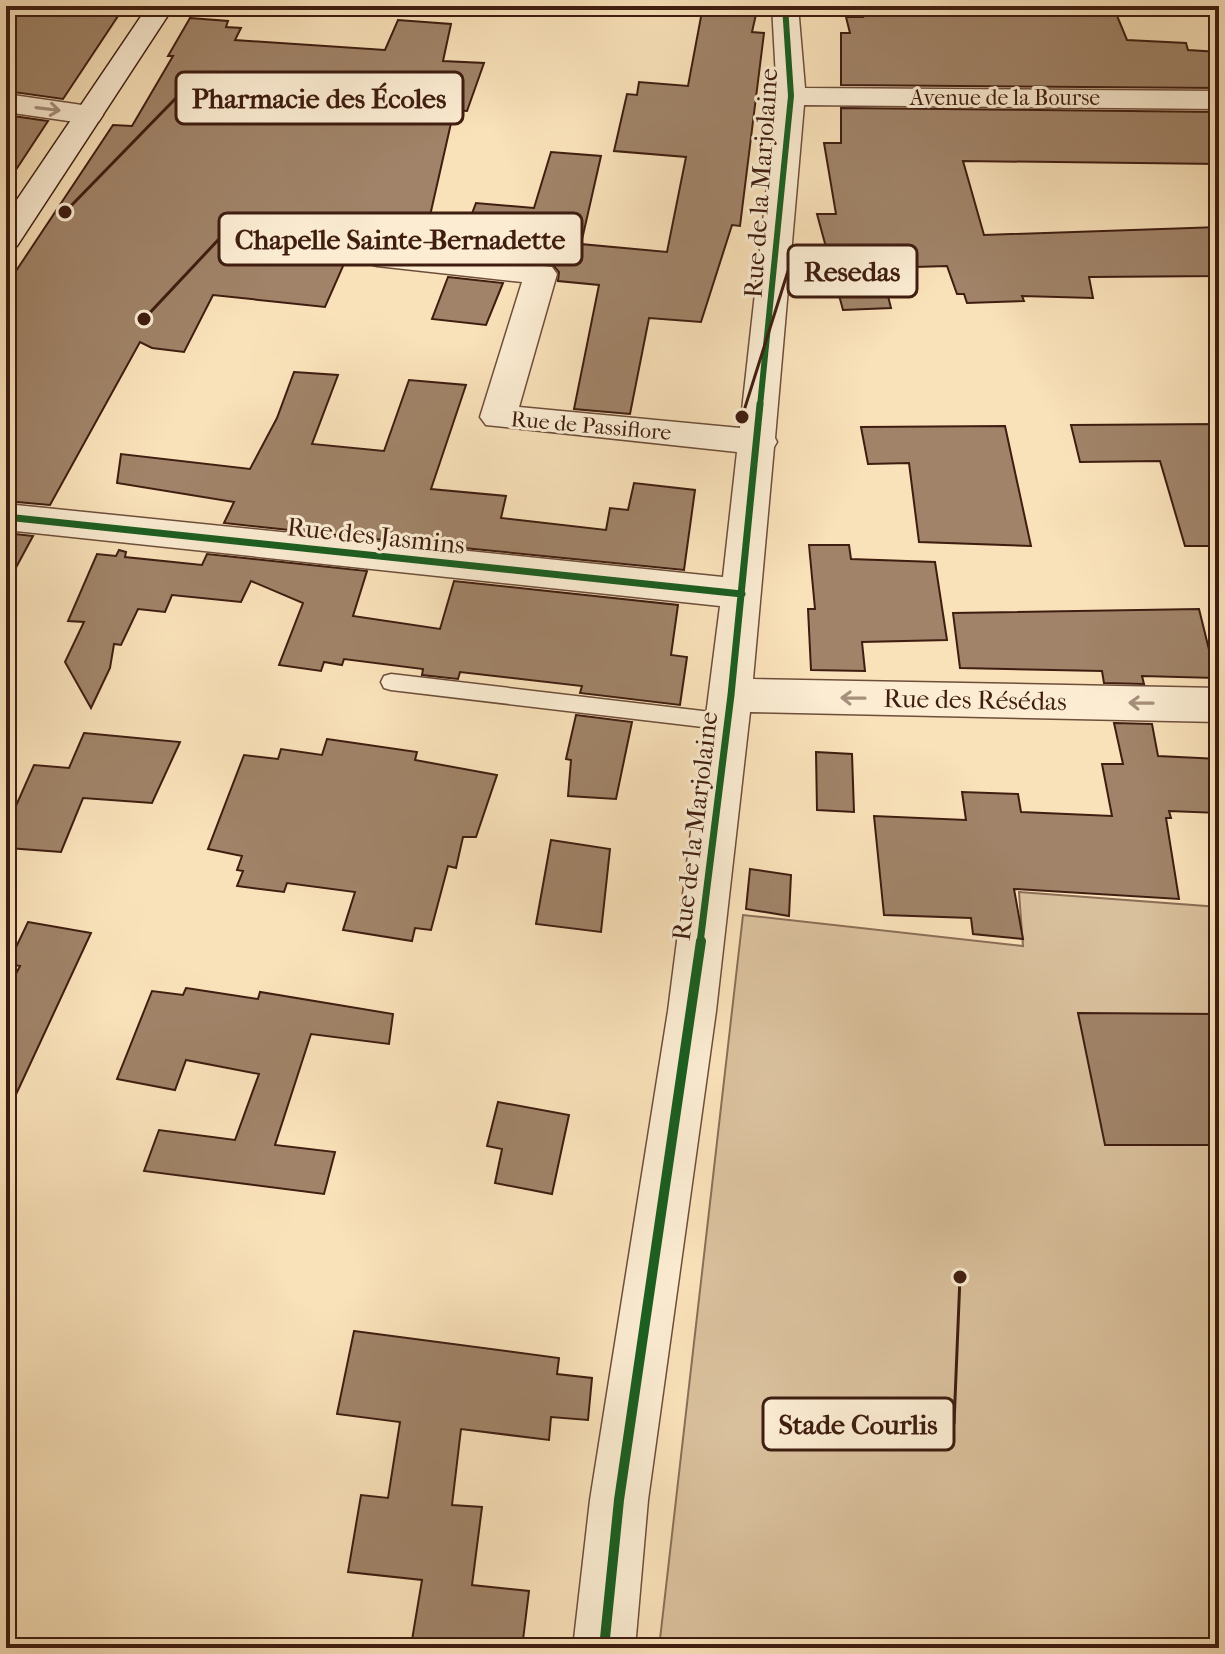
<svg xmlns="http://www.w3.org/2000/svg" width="1225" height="1654" font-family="'IM FELL French Canon',serif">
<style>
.green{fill:#d9c09c;stroke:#8c6e56;stroke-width:2}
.building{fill:#a08368;stroke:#3f1d10;stroke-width:2}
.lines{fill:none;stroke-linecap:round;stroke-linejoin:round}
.lane-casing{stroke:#6e4e3a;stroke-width:3}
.street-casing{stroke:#6e4e3a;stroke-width:3}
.secondary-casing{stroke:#3f1d10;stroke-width:3}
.lane{fill:#fbecd2;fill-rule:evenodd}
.street{fill:#fbecd2;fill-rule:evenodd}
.secondary{fill:#fbecd2;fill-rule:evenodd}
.cycleway-far2-casing{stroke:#fbecd2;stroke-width:9}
.cycleway-far1-casing{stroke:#fbecd2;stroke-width:12}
.cycleway-casing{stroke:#fbecd2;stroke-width:15}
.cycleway-far2{stroke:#1b5e20;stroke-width:6}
.cycleway-far1{stroke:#1b5e20;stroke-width:7}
.cycleway{stroke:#1b5e20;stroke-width:10}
.oneway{stroke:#a68f7b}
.labels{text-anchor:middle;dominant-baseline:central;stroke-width:6;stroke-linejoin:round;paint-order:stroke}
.far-street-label{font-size:22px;fill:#3f1d10;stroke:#fbecd2}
.street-label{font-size:26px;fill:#3f1d10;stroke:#fbecd2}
.leader{fill:none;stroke:#3f1d10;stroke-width:3}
.callout-dot{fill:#3f1d10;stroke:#fbecd2;stroke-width:3}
.callout{fill:#fbecd2;stroke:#3f1d10;stroke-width:3}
.callout-label{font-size:28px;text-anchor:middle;font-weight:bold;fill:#3f1d10}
</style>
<rect width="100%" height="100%" fill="#f9e1b9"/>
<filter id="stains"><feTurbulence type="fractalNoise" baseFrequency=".0025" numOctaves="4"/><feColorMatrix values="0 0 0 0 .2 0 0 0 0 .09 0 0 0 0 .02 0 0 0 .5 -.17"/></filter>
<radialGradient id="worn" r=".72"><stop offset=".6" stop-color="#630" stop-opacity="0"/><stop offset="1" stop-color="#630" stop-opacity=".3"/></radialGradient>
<path class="green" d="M1019 892 1219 907V1648H659L743 915 1023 946Z"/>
<path class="building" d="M6 6 73 12 118 16 63 99 6 91Z
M703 6 757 10 752 32 764 33 740 226 732 225 701 322 649 318 630 414 574 409 599 285 558 281 559 272 552 264 457 253 476 203 534 208 551 152 601 156 581 244 667 252 686 157 614 151 627 94 637 95 639 82 688 86Z
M860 6H956L957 12H1079L1077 6H1113L1127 40 1186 43 1188 50 1219 52V88L841 85V33H850L846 17H863Z
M190 18 228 21 226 27 241 28 235 40 385 50 398 20 451 24 443 61 484 63 467 111 454 110 427 229 362 223 325 307 213 295 184 352 152 348 140 342 50 505 6 501V286L113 125 132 126 173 56H168Z
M841 108 1219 112V164L963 161 984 235 1219 227V276L1089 277 1093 298 1022 296 1024 301 967 303 964 294H957L947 266 881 268 891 308 843 310 817 214H836L824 143H841Z
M6 115 48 121 6 185Z
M448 277 503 283 486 325 432 319Z
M294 372 338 375 312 444 384 451 409 380 466 385 431 489 506 496 501 518 606 530 610 508 628 510 634 483 695 490 684 570 464 548 465 543 394 541 224 523 234 502 117 483 121 454 250 469 277 418Z
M1219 424V546H1185L1160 461 1080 462 1071 425Z
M1005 426 1031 546 919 542 909 463 868 464 861 427Z
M6 533 33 536 6 586Z
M809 545H849L851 559 935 562 947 640 862 642 865 671 811 670 808 609H815Z
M119 550 126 552 125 557 202 565 207 554 367 571 353 616 440 629 454 581 678 605 671 655 687 657 680 705 580 693 582 686 460 672 458 679 422 675 423 669 344 659 342 665 324 662 321 671 279 665 303 603 251 581 241 602 172 595 165 612 138 609 121 645 114 644 110 668 91 708 65 662 84 622 68 621 97 554 116 556Z
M1199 609 1216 678 1142 676 1144 684 1104 683 1102 671 960 668 953 613Z
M576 715 632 722 616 799 568 796 571 760 566 759Z
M1114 723 1152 724 1158 756 1219 759V813L1169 811 1171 818H1166L1179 899 1014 889 1023 939 973 934 971 918 884 915 874 816 966 820 962 792 1018 794 1021 812 1112 816 1102 764H1123Z
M84 733 180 742 152 803 83 798 61 852 8 848 16 828 7 826 34 765 69 768Z
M327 739 417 752 415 760 497 775 476 837H463L456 868 448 866 431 930 415 928 412 941 343 930 355 892 287 883 284 892 237 886 243 871 237 870 242 856 208 849 244 755 278 759 281 749 322 755Z
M816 752 852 754 854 812 817 810Z
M551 840 610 849 601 932 536 924Z
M750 869 791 875 789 916 746 909Z
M28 922 91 933 6 1116V1011L15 993 7 991 20 966 8 964Z
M186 988 258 999 260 992 393 1014 389 1044 311 1034 275 1145 335 1152 324 1194 144 1171 159 1130 235 1140 259 1074 186 1060 175 1090 117 1079 152 991 183 995Z
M1078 1013 1219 1014V1145H1105Z
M498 1102 569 1115 552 1194 495 1183 502 1149 487 1146Z
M354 1331 559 1358 557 1374 592 1378 588 1420 551 1417 549 1440 461 1429 452 1505 482 1507 472 1585 529 1591 522 1648H420L421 1642 412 1640 422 1580 348 1572 361 1495 388 1498 400 1422 337 1414Z"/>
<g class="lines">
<defs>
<path id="lane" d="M391 674 728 714 735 716 738 722 735 728 728 730 391 690 384 688 381 682 384 676Z"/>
<path id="street" d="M772 6H798L805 88 1219 91V109L804 105 775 438 777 442 774 447 753 679 1219 688V722L750 712 716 1011 648 1500 635 1648H573L590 1500 668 1011 720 606 6 530V504L723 577 737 452 486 425 480 417 522 282 377 266 366 263 361 256 366 249 377 246 552 267 557 274 519 407 740 428 777 96Z
M1219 6V15L1210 13 1206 7Z
M6 94 89 106 99 109 103 115 99 121 89 124 6 112Z"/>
<path id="secondary" d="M148 6H174L17 246 6 249V216Z"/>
</defs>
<use href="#lane" class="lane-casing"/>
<use href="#street" class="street-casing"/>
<use href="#secondary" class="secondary-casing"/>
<use href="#lane" class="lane"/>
<use href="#street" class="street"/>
<use href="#secondary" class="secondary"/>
<defs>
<path id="cycleway-far2" d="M760 406 791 96 785 6"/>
<path id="cycleway-far1" d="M6 517 742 594
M700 943 731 695 760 404"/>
<path id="cycleway" d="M604 1648 619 1500 701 941"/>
</defs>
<use href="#cycleway-far2" class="cycleway-far2-casing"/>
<use href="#cycleway-far1" class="cycleway-far1-casing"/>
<use href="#cycleway" class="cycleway-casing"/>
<use href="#cycleway-far2" class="cycleway-far2"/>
<use href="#cycleway-far1" class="cycleway-far1"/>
<use href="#cycleway" class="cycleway"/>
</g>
<defs><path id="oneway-shaft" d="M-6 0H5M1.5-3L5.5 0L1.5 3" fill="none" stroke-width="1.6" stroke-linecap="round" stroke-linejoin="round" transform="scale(2)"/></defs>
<g class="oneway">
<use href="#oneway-shaft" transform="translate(48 109) rotate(7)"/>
<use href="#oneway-shaft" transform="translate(853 698) rotate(-179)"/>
<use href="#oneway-shaft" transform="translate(1141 703) rotate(-179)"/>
</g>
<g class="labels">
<g class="far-street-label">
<text x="1005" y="98">Avenue de la Bourse</text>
<text transform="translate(591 426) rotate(5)">Rue de Passiflore</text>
</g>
<g class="street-label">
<text transform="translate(761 183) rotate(-86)">Rue de la Marjolaine</text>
<text transform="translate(376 536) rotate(6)">Rue des Jasmins</text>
<text transform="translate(975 700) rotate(1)">Rue des Résédas</text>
<text transform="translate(695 826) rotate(-83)">Rue de la Marjolaine</text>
</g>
</g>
<path class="leader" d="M65 212L176 98M144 319L219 239M742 417L788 271M960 1277L954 1424"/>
<g class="callout-dot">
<circle cx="65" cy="212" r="8"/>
<circle cx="144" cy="319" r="8"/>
<circle cx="742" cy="417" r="8"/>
<circle cx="960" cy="1277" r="8"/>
</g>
<g class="callout">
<rect x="176" y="72" width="287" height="52" rx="8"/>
<rect x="219" y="213" width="363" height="52" rx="8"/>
<rect x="788" y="245" width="129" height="52" rx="8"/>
<rect x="763" y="1398" width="191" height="52" rx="8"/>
</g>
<g class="callout-label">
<text x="319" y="108">Pharmacie des Écoles</text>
<text x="400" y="249">Chapelle Sainte-Bernadette</text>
<text x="852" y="281">Resedas</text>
<text x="858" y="1434">Stade Courlis</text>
</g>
<rect width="1225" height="1654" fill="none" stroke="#f9e1b9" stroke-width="32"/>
<rect x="8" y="8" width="1209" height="1638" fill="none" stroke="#3f1d10" stroke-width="4"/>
<rect x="16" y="16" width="1193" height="1622" fill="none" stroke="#3f1d10" stroke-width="2"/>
<rect width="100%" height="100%" filter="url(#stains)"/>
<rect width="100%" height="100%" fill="url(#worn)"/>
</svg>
